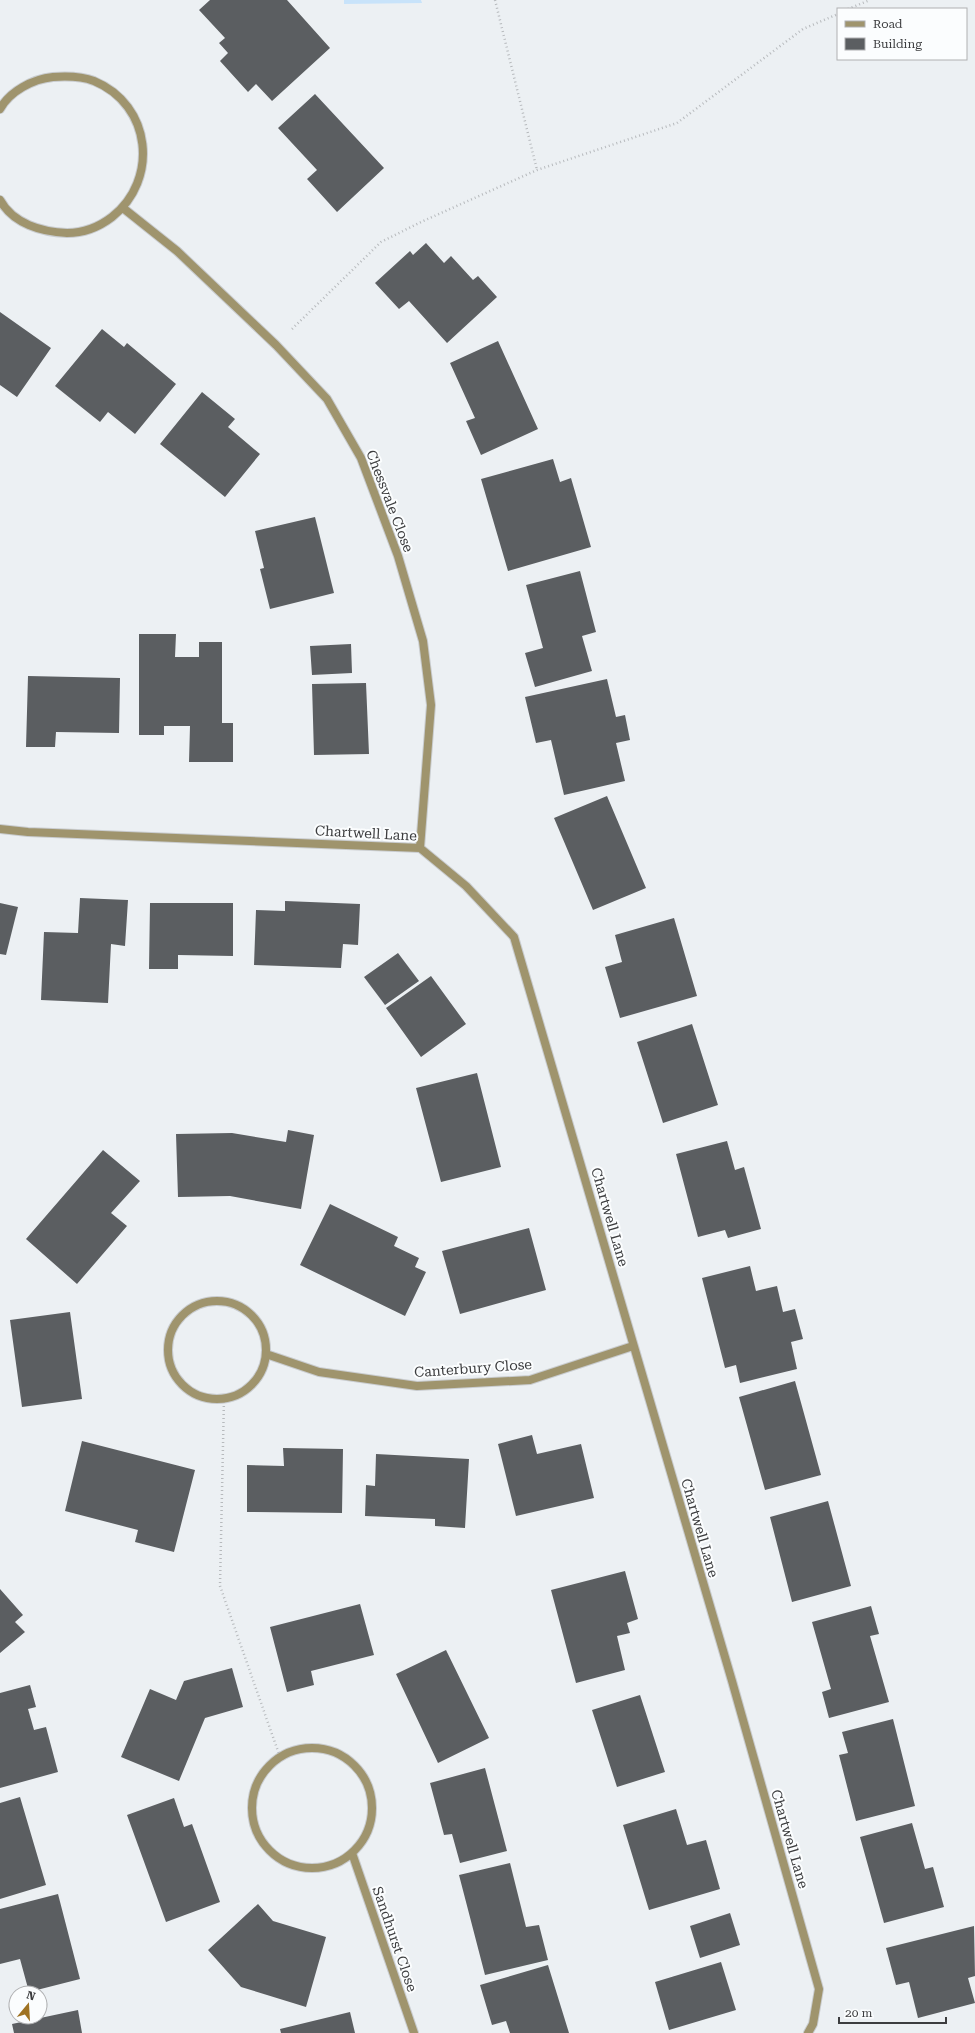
<svg xmlns="http://www.w3.org/2000/svg" width="975" height="2033" font-family="'Roboto Serif',serif">
<style>
.green{fill:#c8e3fa}
.building{fill:#5b5e61}
.lines{fill:none;stroke-linecap:round;stroke-linejoin:round}
.minor-casing{stroke:#c9cccf;stroke-width:10}
.path{stroke:#b7babd;stroke-width:2.5;stroke-dasharray:1 3;stroke-linecap:butt}
.minor{stroke:#9f946d;stroke-width:8}
.labels{text-anchor:middle;dominant-baseline:central;stroke-width:4;stroke-linejoin:round;paint-order:stroke}
.street-label{font-size:14px;fill:#3c3d3f;stroke:#fbfdfe}
</style>
<rect width="100%" height="100%" fill="#ecf0f3"/>
<path class="green" d="M344 0H421L422 3 344 4Z"/>
<path class="building" d="M210 0H287L330 48 272 101 256 84 248 92 220 61 228 53 219 43 225 38 199 10Z
M315 94 384 168 337 212 307 179 317 170 278 128Z
M426 243 444 263 451 256 473 280 478 276 497 297 447 343 409 301 399 309 375 283 410 251 413 255Z
M0 312 51 348 17 397 0 385Z
M102 329 124 347 127 343 176 384 135 434 108 412 100 422 55 386Z
M498 341 538 429 481 455 466 421 475 418 450 363Z
M202 392 235 419 228 427 260 454 225 497 160 444Z
M553 459 560 482 571 478 591 547 508 571 481 479Z
M315 517 334 593 270 609 260 569 264 568 255 531Z
M580 571 596 632 582 636 592 671 535 687 525 653 543 648 526 585Z
M139 634H176L175 657H199V642H222V723H233V762H189L190 726H164V735H139Z
M351 644 352 673 312 675 310 646Z
M28 676 120 678 119 733 56 732 55 747H26Z
M607 679 616 717 625 715 630 740 616 743 625 781 564 795 551 740 536 743 525 697Z
M366 683 369 754 314 755 312 684Z
M607 796 646 888 593 910 554 818Z
M80 898 128 900 125 946 111 944 108 1003 41 1000 44 932 78 933Z
M285 901 360 904 358 945 343 944 341 968 254 965 256 910 285 911Z
M0 903 18 907 6 955 0 954Z
M150 903H233V956L178 955V969H149Z
M674 918 697 996 620 1018 605 967 622 962 615 935Z
M398 953 419 981 385 1005 364 977Z
M431 976 466 1024 421 1057 386 1008Z
M692 1024 718 1105 663 1123 637 1042Z
M477 1073 501 1167 441 1182 416 1088Z
M288 1130 314 1135 301 1209 230 1196 178 1197 176 1134 232 1133 286 1142Z
M727 1141 735 1170 744 1167 761 1229 728 1238 725 1230 698 1237 676 1154Z
M103 1150 140 1181 111 1213 127 1226 77 1284 26 1239Z
M330 1204 398 1237 394 1246 419 1258 415 1267 426 1272 405 1316 300 1265Z
M529 1228 546 1290 460 1314 442 1251Z
M750 1266 756 1291 777 1286 783 1312 795 1309 803 1339 791 1342 797 1369 740 1383 736 1365 725 1368 702 1278Z
M70 1312 82 1399 22 1407 10 1320Z
M795 1381 821 1475 765 1490 739 1397Z
M532 1435 537 1454 581 1444 594 1498 516 1516 498 1444Z
M82 1441 195 1470 174 1552 135 1542 138 1530 65 1511Z
M283 1448 343 1449 342 1513 247 1512V1465L284 1466Z
M376 1454 469 1459 465 1528 435 1526V1519L365 1516 366 1485 375 1486Z
M828 1501 851 1586 792 1602 770 1517Z
M625 1571 638 1619 627 1623 630 1633 617 1636 625 1670 576 1683 551 1590Z
M0 1589 23 1615 15 1622 25 1632 0 1653Z
M360 1604 374 1655 311 1671 314 1685 287 1692 270 1627Z
M871 1606 879 1634 870 1636 889 1702 829 1718 822 1692 831 1689 812 1622Z
M446 1650 489 1738 438 1763 396 1674Z
M232 1668 243 1707 205 1718 179 1781 121 1757 150 1689 176 1700 184 1681Z
M30 1685 36 1707 28 1709 34 1730 46 1727 58 1772 0 1788V1693Z
M640 1695 665 1772 617 1787 592 1710Z
M893 1719 915 1806 856 1821 839 1755 848 1753 842 1732Z
M485 1768 507 1851 460 1863 452 1834 444 1835 430 1783Z
M20 1797 46 1885 0 1899V1803Z
M174 1798 184 1827 192 1824 220 1902 166 1922 127 1815Z
M676 1809 687 1845 706 1840 720 1889 649 1910 623 1825Z
M912 1823 925 1869 933 1867 944 1907 884 1923 860 1837Z
M510 1863 526 1927 539 1925 548 1960 485 1975 459 1875Z
M58 1894 80 1979 29 1992 20 1959 0 1964V1909Z
M258 1904 273 1921 326 1937 306 2007 241 1987 208 1950Z
M730 1913 740 1945 700 1958 690 1926Z
M974 1926 975 1976 968 1978 975 2003 918 2018 909 1982 896 1985 886 1948Z
M721 1962 736 2010 669 2030 655 1982Z
M548 1965 569 2033H510L506 2021 492 2025 480 1985Z
M78 2010 82 2033H14L12 2024Z
M350 2012 355 2033H281L280 2029Z"/>
<g class="lines">
<defs>
<path id="minor" d="M0 109C10 91 33 79 53 77 67 76 81 76 94 81 152 105 159 180 112 217 99 227 83 233 67 233 42 232 13 224 0 200
M123 208 177 251 276 345 327 399 361 458 398 556 423 641 431 705 420 848
M0 829 28 832 420 848 466 886 514 937 732 1681 819 1989 813 2024 808 2033
M168 1350a49 49 0 1 1 98 0a49 49 0 1 1-98 0Z
M266 1354 319 1372 417 1386 530 1380 633 1346
M252 1808a60 60 0 1 1 120 0a60 60 0 1 1-120 0Z
M352 1853 414 2033"/>
</defs>
<use href="#minor" class="minor-casing"/>
<path class="path" d="M495 0 537 170
M848 9 870 0
M292 329 381 242 421 222 537 170 677 123 803 29 838 14
M224 1398 220 1586 280 1757"/>
<use href="#minor" class="minor"/>
</g>
<g class="labels">
<g class="street-label">
<text transform="translate(390 501) rotate(69)">Chessvale Close</text>
<text transform="translate(366 833) rotate(3)">Chartwell Lane</text>
<text transform="translate(610 1217) rotate(74)">Chartwell Lane</text>
<text transform="translate(473 1368) rotate(-4)">Canterbury Close</text>
<text transform="translate(700 1528) rotate(74)">Chartwell Lane</text>
<text transform="translate(790 1839) rotate(74)">Chartwell Lane</text>
<text transform="translate(395 1939) rotate(71)">Sandhurst Close</text>
</g>
</g>
<rect x="837" y="8" width="130" height="52" fill="#fbfdfe" stroke="#afb0b2"/>
<rect x="845" y="21" width="20" height="6" fill="#9f946d" stroke="#afb0b2"/>
<text x="873" y="28" font-size="12" fill="#3c3d3f">Road</text>
<rect x="845" y="38" width="20" height="12" fill="#5b5e61" stroke="#afb0b2"/>
<text x="873" y="48" font-size="12" fill="#3c3d3f">Building</text>
<g transform="translate(28 2005) rotate(18)"><circle r="19" fill="#fbfdfe" stroke="#afb0b2"/>
<path d="M0-3L7 15L0 10L-7 15Z" fill="#9f7323"/>
<text y="-6" font-size="11" font-weight="bold" text-anchor="middle" fill="#3c3d3f">N</text>
</g>
<path d="M839 2017v6h107v-6" fill="none" stroke="#3c3d3f" stroke-width="2"/>
<text x="845" y="2017" font-size="12" fill="#3c3d3f" stroke="#fbfdfe" stroke-width="3" paint-order="stroke">20 m</text>
</svg>
